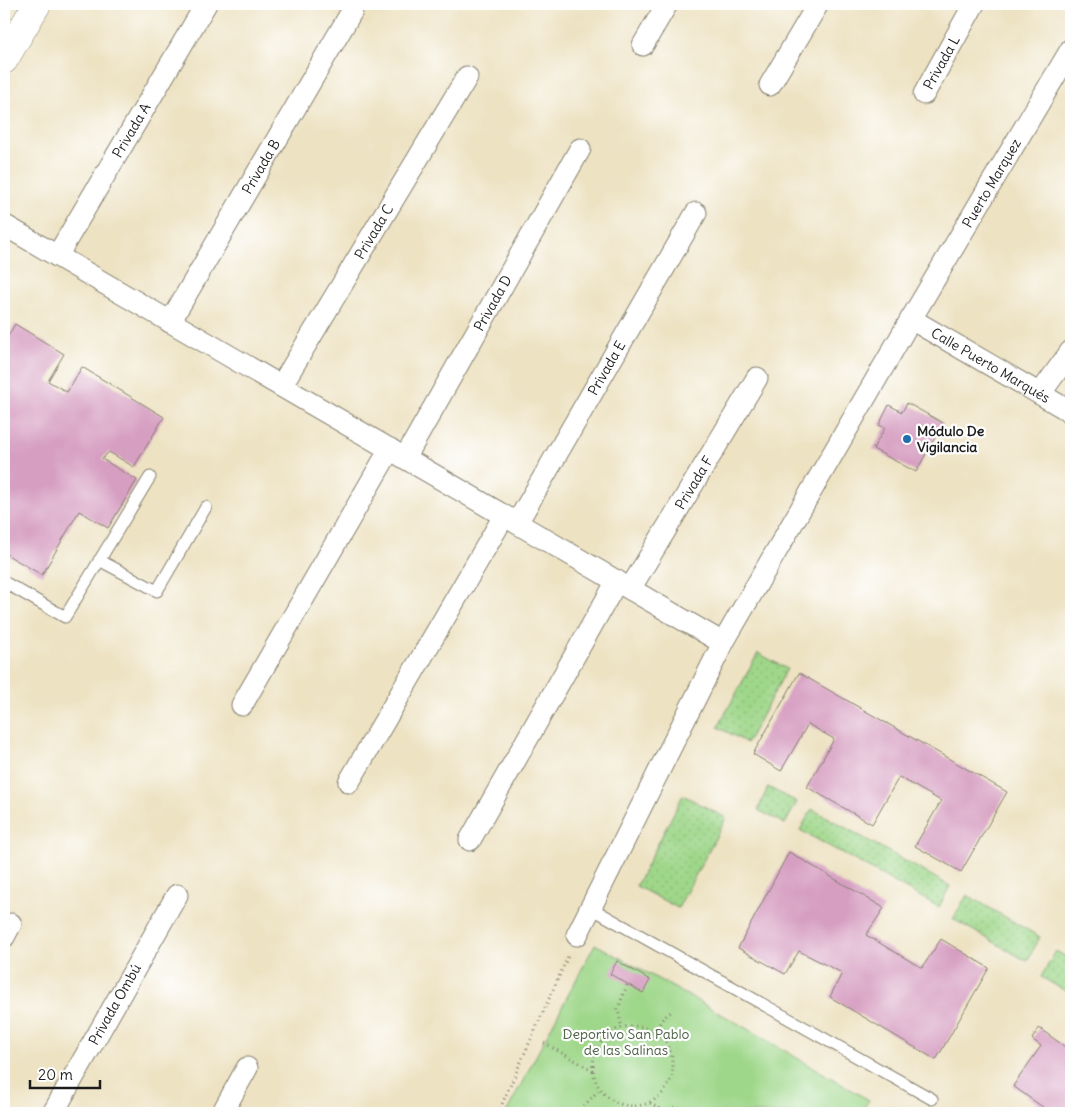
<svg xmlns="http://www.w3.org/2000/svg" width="1075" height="1117" font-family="Delius,sans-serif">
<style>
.grass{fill:url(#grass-dots);stroke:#5e7a53}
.park{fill:#9fd78a;stroke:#5e7a53}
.building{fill:#d69ec1}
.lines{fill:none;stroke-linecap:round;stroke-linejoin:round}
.lane-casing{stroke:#847f6f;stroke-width:13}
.street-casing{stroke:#847f6f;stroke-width:23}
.secondary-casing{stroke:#847f6f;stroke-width:29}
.path{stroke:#847f6f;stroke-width:3;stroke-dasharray:1 4;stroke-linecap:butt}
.lane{stroke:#fff;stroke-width:11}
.street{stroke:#fff;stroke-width:21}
.secondary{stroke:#fff;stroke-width:28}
.poi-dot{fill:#1f6fb2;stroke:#fff;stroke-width:2}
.labels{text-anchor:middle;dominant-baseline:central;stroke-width:4.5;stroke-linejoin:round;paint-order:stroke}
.street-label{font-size:14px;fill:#1c1c1c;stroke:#fff}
.poi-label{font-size:14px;font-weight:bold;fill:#1c1c1c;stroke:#fff;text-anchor:start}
.park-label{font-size:14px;fill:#4a5d42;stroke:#fff}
</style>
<defs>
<pattern id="grass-dots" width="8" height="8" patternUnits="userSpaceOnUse" patternTransform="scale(1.25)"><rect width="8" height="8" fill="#9fd78a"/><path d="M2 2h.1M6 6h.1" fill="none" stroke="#88b876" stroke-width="1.8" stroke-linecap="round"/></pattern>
</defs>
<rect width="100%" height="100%" fill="#fff"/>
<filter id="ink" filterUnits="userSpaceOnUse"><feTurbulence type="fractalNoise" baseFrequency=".02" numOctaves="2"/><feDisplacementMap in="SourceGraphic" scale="10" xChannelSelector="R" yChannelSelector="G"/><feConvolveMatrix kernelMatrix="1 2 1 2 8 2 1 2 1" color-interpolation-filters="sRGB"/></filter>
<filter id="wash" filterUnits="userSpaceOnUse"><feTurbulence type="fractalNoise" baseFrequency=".0096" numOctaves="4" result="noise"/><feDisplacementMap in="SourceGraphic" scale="20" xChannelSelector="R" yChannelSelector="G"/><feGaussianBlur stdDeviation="1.12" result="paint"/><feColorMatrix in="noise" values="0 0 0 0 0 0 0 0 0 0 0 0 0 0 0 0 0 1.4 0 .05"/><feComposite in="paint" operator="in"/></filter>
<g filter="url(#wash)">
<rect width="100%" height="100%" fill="#ede2c2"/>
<path class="grass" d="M758 653 787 669 747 743 718 727Z
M768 787 797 802 785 824 758 810Z
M683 795 726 818 678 908 636 886Z
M812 809 950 886 939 907 800 830Z
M967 895 1040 937 1027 961 953 919Z
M1056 951 1071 960V994L1041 977Z"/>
<path class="park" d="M595 944 739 1024 869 1100 861 1113H506Z"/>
<g id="blocks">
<path class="building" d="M15 324 64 354 48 381 67 392 82 367 164 417 134 467 109 452 102 459 137 480 108 528 79 511 42 575 4 553V343Z
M907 403 943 423 916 472 873 449 885 428 879 425 889 405 902 412Z
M799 673 1007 792 961 872 915 846 941 801 899 777 872 824 807 787 834 739 808 724 781 771 753 754Z
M789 852 884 908 866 935 922 968 941 939 989 968 936 1060 830 997 842 973 799 951 785 974 738 948Z
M617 961 650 980 643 993 610 974Z
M1039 1028 1071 1051V1113H1051L1013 1086 1041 1046 1032 1039Z"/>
</g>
</g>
<g filter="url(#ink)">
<use href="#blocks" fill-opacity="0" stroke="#847f6f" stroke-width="1"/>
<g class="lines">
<defs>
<path id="lane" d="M99 560 157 591 206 507
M4 582 65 617 150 477
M591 908 932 1099"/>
<g id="street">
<path d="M643 45 667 4"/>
<path d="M770 85 818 4"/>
<path id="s1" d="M924 94 974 4"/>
<path d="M4 225 723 643"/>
<path id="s2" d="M57 256 206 4"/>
<path id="s3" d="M911 319 1071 412"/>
<path id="s4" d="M170 322 352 11"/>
<path id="s5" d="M281 386 467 77"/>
<path d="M1040 394 1071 351"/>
<path id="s6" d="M405 458 580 149"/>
<path id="s7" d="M517 523 696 213"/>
<path id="s8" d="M630 589 757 378"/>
<path d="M242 705 390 449"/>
<path d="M349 782 504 516"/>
<path d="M470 840 617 581"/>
<path id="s9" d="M577 935 723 643 911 319 1071 49"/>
<path d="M4 937 11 924"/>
<path id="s10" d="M53 1113 177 895"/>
<path d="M222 1113 247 1068"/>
</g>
<path id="secondary" d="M4 60 37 4"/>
</defs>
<use href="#lane" class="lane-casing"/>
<use href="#street" class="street-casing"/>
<use href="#secondary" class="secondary-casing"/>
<path class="path" d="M593 1066a40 40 0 1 1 80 0a40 40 0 1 1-80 0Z
M622 1029 618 1009 627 985
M654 1032 663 1018 671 1012
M544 1043 594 1071
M650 1103 666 1113
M498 1113 569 954
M535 1113 546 1110 562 1113
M577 1113 600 1089
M665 1113C672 1106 680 1105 687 1113"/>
<use href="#lane" class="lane"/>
<use href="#street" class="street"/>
<use href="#secondary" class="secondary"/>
</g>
</g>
<circle class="poi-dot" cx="907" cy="439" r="5"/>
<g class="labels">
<g class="street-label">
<text stroke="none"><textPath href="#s1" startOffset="36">Privada L</textPath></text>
<text stroke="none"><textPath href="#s2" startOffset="146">Privada A</textPath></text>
<text stroke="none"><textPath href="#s4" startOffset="180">Privada B</textPath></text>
<text stroke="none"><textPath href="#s9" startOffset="859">Puerto Marquez</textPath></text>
<text stroke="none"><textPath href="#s5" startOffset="180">Privada C</textPath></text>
<text stroke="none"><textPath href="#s6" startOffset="178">Privada D</textPath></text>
<text stroke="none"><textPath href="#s3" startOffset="92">Calle Puerto Marqués</textPath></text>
<text stroke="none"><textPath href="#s7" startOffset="179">Privada E</textPath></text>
<text stroke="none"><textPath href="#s8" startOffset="124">Privada F</textPath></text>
<text stroke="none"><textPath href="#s10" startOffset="125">Privada Ombú</textPath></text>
</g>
<g class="poi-label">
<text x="917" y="431">Módulo De<tspan x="917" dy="16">Vigilancia</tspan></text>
</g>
<g class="park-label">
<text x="626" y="1034">Deportivo San Pablo<tspan x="626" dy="16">de las Salinas</tspan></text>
</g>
</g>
<rect width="1075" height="1117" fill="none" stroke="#fff" stroke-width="20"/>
<path d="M30 1080v8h70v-8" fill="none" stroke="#1c1c1c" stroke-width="2.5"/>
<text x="38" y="1080" font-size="15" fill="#1c1c1c" stroke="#ffffff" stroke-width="4" paint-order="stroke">20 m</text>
</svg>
